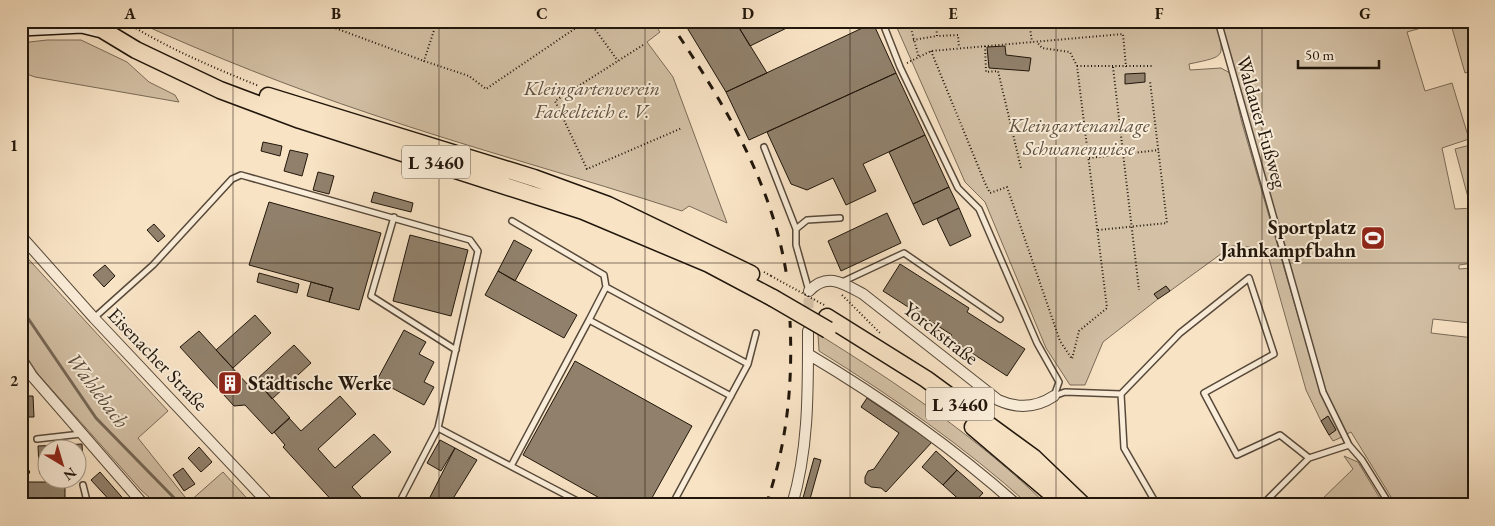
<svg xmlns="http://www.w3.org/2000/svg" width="1495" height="526" font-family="'EB Garamond',serif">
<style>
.green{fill:#d3c0a5;stroke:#7a6b58}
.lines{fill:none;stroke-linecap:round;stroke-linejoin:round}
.stream{stroke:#766755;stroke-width:3}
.building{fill:#91816c;stroke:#21160b}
.street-tunnel{stroke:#d8c4a9;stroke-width:10;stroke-dasharray:10 5;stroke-linecap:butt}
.lane-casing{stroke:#57493a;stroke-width:8}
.street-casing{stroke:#57493a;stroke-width:12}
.secondary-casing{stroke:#21160b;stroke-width:18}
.primary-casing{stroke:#21160b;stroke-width:19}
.path{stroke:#21160b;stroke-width:2;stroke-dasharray:1 2.5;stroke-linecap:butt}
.lane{stroke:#faedd9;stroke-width:5}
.street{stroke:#faedd9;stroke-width:10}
.secondary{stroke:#faedd9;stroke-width:15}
.primary{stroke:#f8e3c5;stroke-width:16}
.rail{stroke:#21160b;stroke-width:3;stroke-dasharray:9 9;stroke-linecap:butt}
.primary-bridge-casing{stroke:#21160b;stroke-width:19;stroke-linecap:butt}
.path-bridge{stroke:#21160b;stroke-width:2;stroke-dasharray:1 2.5;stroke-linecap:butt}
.primary-bridge{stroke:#f8e3c5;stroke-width:16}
.grid{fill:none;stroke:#21160b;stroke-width:1;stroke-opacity:0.55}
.labels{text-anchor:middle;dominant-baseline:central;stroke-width:4;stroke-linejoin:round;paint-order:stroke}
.shield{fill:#faedd9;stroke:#625649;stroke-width:1}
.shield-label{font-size:19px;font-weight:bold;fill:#21160b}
.park-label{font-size:20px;font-style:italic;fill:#5f5241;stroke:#faedd9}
.street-label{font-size:20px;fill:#21160b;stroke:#faedd9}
.poi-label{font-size:20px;font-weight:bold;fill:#21160b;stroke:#faedd9;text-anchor:end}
.water-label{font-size:21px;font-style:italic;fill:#5a4c3c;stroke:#faedd9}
.neatline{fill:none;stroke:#21160b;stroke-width:2}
.grid-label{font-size:16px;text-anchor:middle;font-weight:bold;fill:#21160b}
</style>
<rect width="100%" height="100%" fill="#f8e3c5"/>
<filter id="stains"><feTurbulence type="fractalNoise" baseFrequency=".004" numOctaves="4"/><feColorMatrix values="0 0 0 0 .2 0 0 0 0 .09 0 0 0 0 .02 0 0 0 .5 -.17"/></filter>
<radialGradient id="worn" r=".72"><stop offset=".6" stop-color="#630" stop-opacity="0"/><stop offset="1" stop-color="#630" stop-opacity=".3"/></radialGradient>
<path class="green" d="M135 21H653L660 32 647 42 673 77 727 223 689 206 682 211C579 177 473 149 371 114 290 87 212 56 135 21Z
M894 21H1215C1225 58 1227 56 1189 64L1190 70 1221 68 1230 73 1242 123 1319 388 1342 437 1333 441 1329 435 1336 430 1328 416 1321 421 1306 390 1266 248 1232 246 1170 291 1166 286 1154 294 1158 299 1103 342 1085 385H1070L1046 348 985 202 965 182Z
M1221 21H1446L1407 32 1425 91 1452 83 1469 139 1442 148 1455 209 1474 208V263L1459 265V269L1472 268 1470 323 1433 319 1431 333 1474 338V505H1396L1351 432 1347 434 1326 394Z
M1450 21H1474V70L1465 73Z
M47 40H81L127 62 149 82 175 95 179 102 35 77 21 72V43Z
M1474 144V200L1469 201 1455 149Z
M21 251 168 411 138 438 189 502 223 472 253 505H158L141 490 38 374 21 348Z
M818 334C900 385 978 438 1047 505H1029C965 447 893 397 819 351Z
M1344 456 1358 462 1384 505H1316L1353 469Z"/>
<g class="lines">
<path class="stream" d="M21 308 96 418 181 505"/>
</g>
<path class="building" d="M683 21H735L767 73 726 92Z
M735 21H801L750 46Z
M873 23 896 73 749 140 726 92Z
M1005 46 1006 55 1031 58 1029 71 989 68 987 47Z
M896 73 925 135 863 164 876 191 846 205 833 178 807 190 791 184 767 132Z
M1145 73V82L1125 84V74Z
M925 135 949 187 913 204 889 152Z
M263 142 282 146 280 156 261 151Z
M290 150 308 154 302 176 284 171Z
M318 172 334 176 329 194 313 190Z
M949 187 959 208 923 225 913 204Z
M374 192 413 203 411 212 371 202Z
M269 202 381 233 359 310 329 302 333 288 249 265Z
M959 208 971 236 950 246 937 219Z
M887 213 901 243 841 271 828 241Z
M154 224 165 236 158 242 147 230Z
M410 235 468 250 451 316 393 301Z
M514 240 532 250 515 281 498 271Z
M900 264 969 308 967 312 1025 349 1007 376 949 338 952 335 883 291Z
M105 265 115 276 104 287 93 275Z
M1472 268H1474V323H1470Z
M498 271 577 315 564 338 485 295Z
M259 273 299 284 297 293 257 282Z
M311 282 333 288 329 302 307 296Z
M1166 286 1170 291 1158 299 1154 294Z
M255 315 271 333 233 368 216 350Z
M404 330 426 342 419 354 434 362 424 382 434 387 424 405 377 380Z
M199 331 249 386 256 380 290 418 272 434 245 405 234 406 180 347Z
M294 345 311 363 272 399 256 380Z
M575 361 692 426 648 505H612L523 455Z
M21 396H33L34 417H21Z
M340 396 356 414 318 449 335 468 374 434 391 452 352 487 361 497 352 505H336L283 447 285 445 274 432 289 418 301 431Z
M867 398 932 442 886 492 881 488 871 487 865 483V477L868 471 874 469 899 433 861 407Z
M1328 416 1336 430 1329 435 1321 421Z
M440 440 455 448 441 471 427 463Z
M82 444 83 465H78V448H48V467H39L38 446Z
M199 447 212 462 201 472 188 458Z
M455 448 477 460 449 505H426Z
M936 451 957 470 943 485 922 467Z
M814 458 821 460 810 499 803 498Z
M183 468 195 484 184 491 173 475Z
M957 470 983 493 972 505H965L943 485Z
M100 472 127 503 125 505H114L91 480Z
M21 482H65V505H21Z
M930 498 938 505H924Z"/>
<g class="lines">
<path class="street-tunnel" d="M808 323 809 291"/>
<defs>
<path id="lane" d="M882 21 900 67 958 188 979 209 1037 343 1059 382 1054 396
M1218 21 1323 392 1349 445 1362 460 1390 505
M764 147 796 229
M394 217 371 296 456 350
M512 221 604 275 606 287 589 320 731 396
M842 282 904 253 1000 319
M606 287 748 364
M809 291 796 245V229L807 220 840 218
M94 318 153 265 232 179 241 175 470 240 478 251 438 428 398 505
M1054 396 1065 392 1121 394
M438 428 585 505
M37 439 81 434
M1309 458 1349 445
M511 466 589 320
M83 485 88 505
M672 505 748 364 756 333
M1157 505 1124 448 1121 394 1180 333 1249 278 1274 354 1204 393 1237 455 1280 435 1309 458 1262 505"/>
<path id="street" d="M21 236 94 318 270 505
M809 291C827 272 843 283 863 294L998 400C1018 409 1036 408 1054 396
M808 354C882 398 952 447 1017 505
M21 359 32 376 144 505
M792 505C809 448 808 390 808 331"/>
<path id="secondary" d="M21 28 82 25 98 29"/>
<path id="primary" d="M88 21 136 50 220 90 300 120 583 211 709 264 773 298
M268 96 534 178 608 205 751 274
M827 317 926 379 1034 458 1083 505
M973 427 1065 505"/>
</defs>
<use href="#lane" class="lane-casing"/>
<use href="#street" class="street-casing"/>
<use href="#secondary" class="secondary-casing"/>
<use href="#primary" class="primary-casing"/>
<path class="path" d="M124 21C167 48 212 67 259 86
M316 21 424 61
M437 21 424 61 469 76 486 89 586 21
M589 21 618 61
M909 21 919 58
M936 21 937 36 958 35 959 48
M1029 21 1032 42
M1150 24 1152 21
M913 40 937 36
M643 45 555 101 587 169 682 128
M985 46 986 72 998 71 1021 168
M931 51 985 183 990 193 1007 187 1060 341 1072 359 1079 331 1107 308 1077 66 1070 52 1042 48 1037 42
M907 63 931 51 1123 34 1126 67
M1077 66H1154
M1113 67 1139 290
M1089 158 1159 150
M1098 230 1167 223 1150 81
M764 272 771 276
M842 295 881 334"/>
<use href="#lane" class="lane"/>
<use href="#street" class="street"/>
<use href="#secondary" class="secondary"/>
<use href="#primary" class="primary"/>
<path class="rail" d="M669 21C722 100 773 182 787 278
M21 464H23
M21 472H48
M766 505C787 444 793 385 790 321"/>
<defs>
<path id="primary-bridge" d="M773 298 828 330"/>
</defs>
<use href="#primary-bridge" class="primary-bridge-casing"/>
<path class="path-bridge" d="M771 276 826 306"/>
<use href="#primary-bridge" class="primary-bridge"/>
</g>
<path class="grid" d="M233 21V505M439 21V505M645 21V505M850 21V505M1056 21V505M1262 21V505M21 263H1474"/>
<defs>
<symbol id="stadium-square" viewBox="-11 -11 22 22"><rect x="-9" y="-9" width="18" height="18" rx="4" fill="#8f2418" stroke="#faedd9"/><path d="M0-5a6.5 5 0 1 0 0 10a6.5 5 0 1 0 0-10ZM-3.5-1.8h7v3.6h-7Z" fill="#fff"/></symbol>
<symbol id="building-square" viewBox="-11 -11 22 22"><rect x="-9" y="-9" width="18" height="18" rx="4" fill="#8f2418" stroke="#faedd9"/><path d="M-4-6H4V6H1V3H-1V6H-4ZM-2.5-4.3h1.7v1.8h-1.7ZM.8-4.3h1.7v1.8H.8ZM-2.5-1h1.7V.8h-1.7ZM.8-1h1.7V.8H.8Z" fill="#fff"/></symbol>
</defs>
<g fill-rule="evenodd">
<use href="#stadium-square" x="1359" y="224" width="28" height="28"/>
<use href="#building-square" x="216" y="369" width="28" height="28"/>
</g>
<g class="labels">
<g class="shield">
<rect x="402" y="145.5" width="68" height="33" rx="4"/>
<rect x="926" y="387.5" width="68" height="33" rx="4"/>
</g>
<g class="shield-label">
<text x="436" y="162">L 3460</text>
<text x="960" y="404">L 3460</text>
</g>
<g class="park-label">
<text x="592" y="88">Kleingartenverein<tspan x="592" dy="23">Fackelteich e. V.</tspan></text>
<text x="1079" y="125">Kleingartenanlage<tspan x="1079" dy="23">Schwanenwiese</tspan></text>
</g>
<g class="street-label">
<text transform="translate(1262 122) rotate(74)">Waldauer Fußweg</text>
<text transform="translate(941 333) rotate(38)">Yorckstraße</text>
<text transform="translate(158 359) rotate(46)">Eisenacher Straße</text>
</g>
<g class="poi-label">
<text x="1356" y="227">Sportplatz<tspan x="1356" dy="23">Jahnkampfbahn</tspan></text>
<text x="248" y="383" text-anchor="start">Städtische Werke</text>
</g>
<g class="water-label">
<text transform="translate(98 390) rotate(53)">Wahlebach</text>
</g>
</g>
<rect width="1495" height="526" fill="none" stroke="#f8e3c5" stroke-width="55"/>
<g transform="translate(62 464) rotate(142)"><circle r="24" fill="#faedd9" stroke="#a39787"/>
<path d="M0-4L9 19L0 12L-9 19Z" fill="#8f2418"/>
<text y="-8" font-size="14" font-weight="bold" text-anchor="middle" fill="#21160b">N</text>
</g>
<path d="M1298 60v8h81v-8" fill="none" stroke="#21160b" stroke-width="2.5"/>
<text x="1305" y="60" font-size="15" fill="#21160b" stroke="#faedd9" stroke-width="4" paint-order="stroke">50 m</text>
<rect x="28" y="28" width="1440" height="470" class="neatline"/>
<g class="grid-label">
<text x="130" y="19">A</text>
<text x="336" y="19">B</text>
<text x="542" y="19">C</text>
<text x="748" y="19">D</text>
<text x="953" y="19">E</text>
<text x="1159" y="19">F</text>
<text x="1365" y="19">G</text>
<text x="14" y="151">1</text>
<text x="14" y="386">2</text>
</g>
<rect width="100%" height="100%" filter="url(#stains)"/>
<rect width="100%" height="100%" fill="url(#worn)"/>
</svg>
